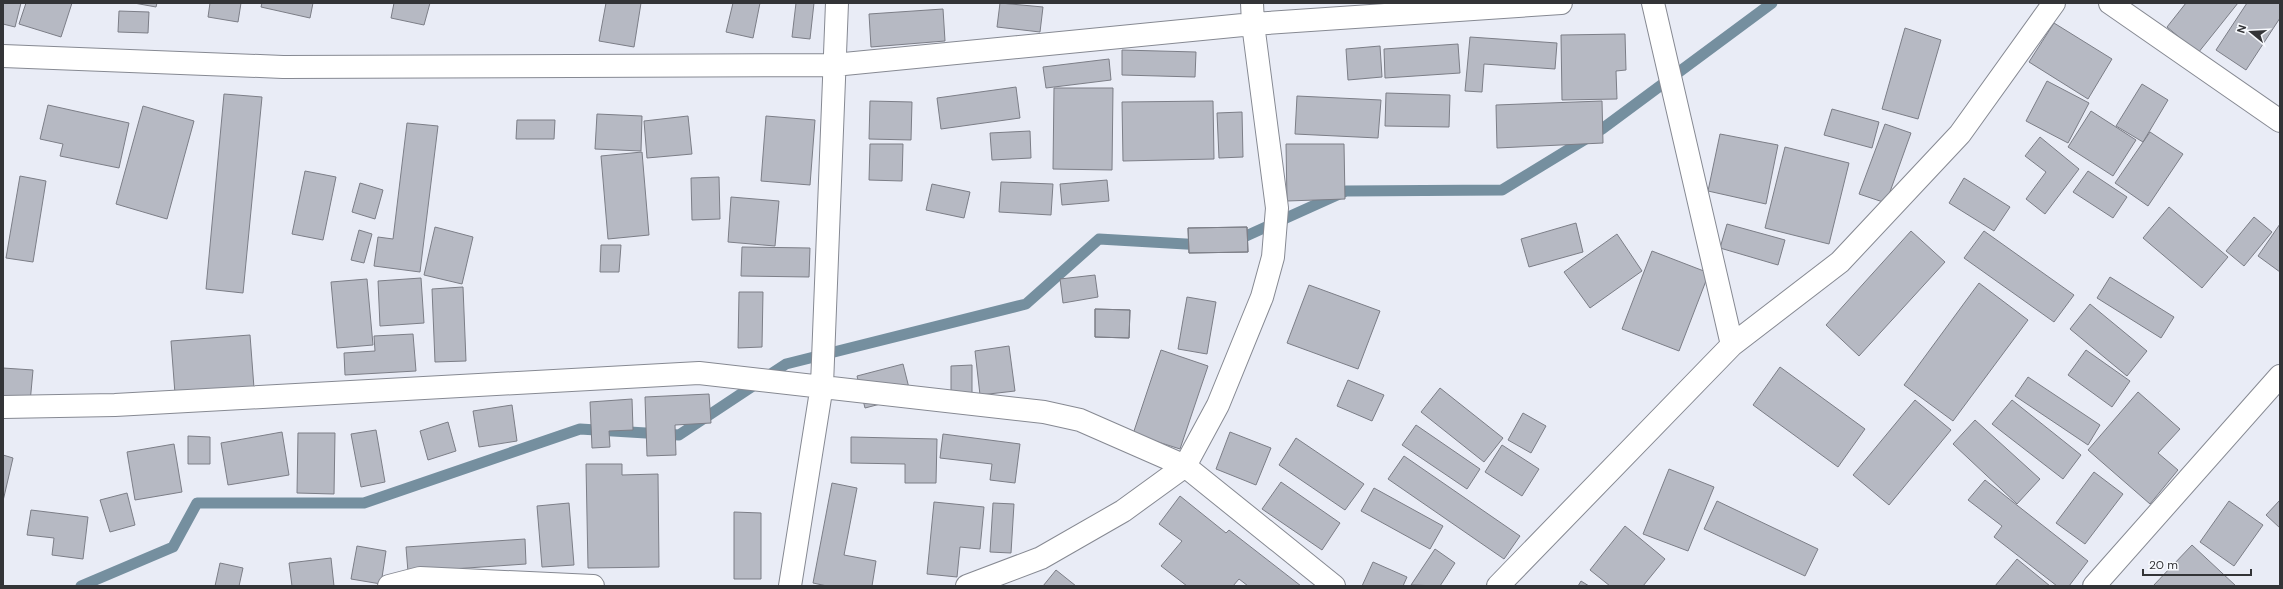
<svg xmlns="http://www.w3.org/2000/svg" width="2283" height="589" font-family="'DM Sans',sans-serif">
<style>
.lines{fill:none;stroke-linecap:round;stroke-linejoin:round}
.stream{stroke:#758f9f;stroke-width:11}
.building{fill:#b6b9c3;stroke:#7c7e87}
.minor-casing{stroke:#868992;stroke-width:24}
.minor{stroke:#fff;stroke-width:22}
</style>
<rect width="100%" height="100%" fill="#e9ecf6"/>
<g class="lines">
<path class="stream" d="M1235 241 1346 191 1502 190 1602 129 1772 3
M81 586 173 547 197 503H364L580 429 679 435 786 364 1026 304 1099 239 1203 245"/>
</g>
<path class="building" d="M3 3H21L15 27 3 24Z
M26 3H72L61 37 19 24Z
M134 3H157L156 7Z
M210 3H241L238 22 208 17Z
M262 3H313L310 18 261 7Z
M394 3H430L424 25 391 18Z
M606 3H641L634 47 599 41Z
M733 3H760L753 38 726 32Z
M796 3H814L810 39 792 37Z
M1000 3 1043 7 1040 32 997 27Z
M2186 3H2238L2198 53 2167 27Z
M2247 3H2280V18L2246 70 2216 50Z
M943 9 945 41 871 47 869 14Z
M119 11 149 12 148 33 118 32Z
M2054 23 2112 59 2088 99 2029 62Z
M1905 28 1941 40 1918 119 1882 109Z
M1625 34 1626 70 1616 71 1617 99 1562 100 1561 35Z
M1470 37 1557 43 1555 69 1484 64 1482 92 1465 91Z
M1458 44 1460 73 1385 78 1384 49Z
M1380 46 1382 77 1348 80 1346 49Z
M1122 50 1196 52 1195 77 1122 75Z
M1109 59 1111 80 1046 88 1043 67Z
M2047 81 2089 103 2068 143 2026 121Z
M2142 84 2168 100 2143 142 2116 126Z
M1016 87 1020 118 941 129 937 98Z
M1054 88H1113L1112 170 1053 169Z
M1386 93 1450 95 1449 127 1385 126Z
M224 94 262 97 243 293 206 289Z
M1297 96 1381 100 1378 138 1295 134Z
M870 101 912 102 911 140 869 139Z
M1213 101 1214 159 1123 161 1122 102Z
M1602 101 1603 143 1497 148 1496 105Z
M48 105 129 123 119 168 60 156 63 144 40 139Z
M143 106 194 121 167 219 116 204Z
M1832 109 1879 122 1872 148 1824 135Z
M2091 111 2136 140 2113 176 2068 147Z
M1242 112 1243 157 1219 158 1217 113Z
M597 114 642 116 641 151 595 149Z
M688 116 692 154 647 158 644 121Z
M766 116 815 120 810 185 761 181Z
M517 120H555L554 139H516Z
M407 123 438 126 420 272 374 266 378 237 393 239Z
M1885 124 1911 133 1886 203 1859 194Z
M1030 131 1031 158 992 160 990 133Z
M2150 132 2183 154 2148 206 2115 183Z
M1720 134 1778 145 1766 204 1708 191Z
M2040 137 2079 169 2045 214 2026 199 2046 172 2025 156Z
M870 144H903L902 181 869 180Z
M1286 144H1344L1345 199 1287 201Z
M1785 147 1849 163 1829 244 1765 228Z
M642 152 649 235 608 239 601 156Z
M305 171 336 177 323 240 292 234Z
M2088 171 2127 197 2113 218 2073 192Z
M20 176 46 181 33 262 6 258Z
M719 177 720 219 692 220 691 178Z
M1964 178 2010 207 1994 231 1949 203Z
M1107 180 1109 201 1062 205 1060 184Z
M1001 182 1053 184 1051 215 999 212Z
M360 183 383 190 375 219 352 212Z
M932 184 970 192 964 218 926 210Z
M731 197 779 201 775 246 728 242Z
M2169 207 2228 257 2202 288 2143 238Z
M2254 217 2272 232 2244 266 2226 251Z
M1576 223 1583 252 1529 267 1521 239Z
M1727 224 1785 240 1778 265 1720 248Z
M2280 224V272L2258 256Z
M435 227 473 237 462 284 424 275Z
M1247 227 1248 252 1189 253 1188 228Z
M1247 227 1248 252 1189 253 1188 228Z
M359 230 372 234 364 263 351 260Z
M1911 231 1945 262 1859 356 1826 325Z
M1984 231 2074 295 2054 322 1964 258Z
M1617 234 1642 271 1590 308 1564 272Z
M601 245H621L619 272H600Z
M742 247 810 248 809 277 741 276Z
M1652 251 1709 273 1679 351 1622 329Z
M1095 275 1098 297 1063 303 1060 279Z
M2110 277 2174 317 2161 338 2097 298Z
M421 278 424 323 380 326 378 281Z
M367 279 373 345 337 348 331 282Z
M1979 283 2028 320 1953 421 1904 385Z
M1309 285 1380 311 1358 369 1287 343Z
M463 287 466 361 435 362 432 289Z
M739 292H763L762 347 738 348Z
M1187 297 1216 302 1207 354 1178 349Z
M2090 304 2147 351 2127 376 2070 329Z
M1095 309 1130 310 1129 338 1095 337Z
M1095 309 1130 310 1129 338 1095 337Z
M413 334 416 371 345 375 344 353 375 351 374 336Z
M250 335 254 388 175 394 171 341Z
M1009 346 1015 391 980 395 975 351Z
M1161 350 1208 366 1180 449 1133 434Z
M2086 350 2130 381 2112 407 2068 375Z
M903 364 911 396 865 408 857 376Z
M972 365V397L951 398V366Z
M1780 367 1865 429 1838 467 1753 405Z
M3 368 33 370 30 403 3 401Z
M2028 377 2100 425 2088 445 2015 396Z
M1348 380 1384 395 1372 421 1337 406Z
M1440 388 1503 438 1484 462 1421 412Z
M2138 392 2180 429 2158 453 2178 470 2150 504 2088 450Z
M709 394 711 423 675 425 676 455 647 456 645 397Z
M632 399 633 430 609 431 610 447 592 448 590 402Z
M1915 400 1951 430 1889 505 1853 475Z
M2012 400 2081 455 2063 479 1992 424Z
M512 405 517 441 479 447 473 411Z
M1523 413 1546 426 1531 453 1508 440Z
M1975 420 2040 479 2017 504 1953 444Z
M448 422 456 451 428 460 420 431Z
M1416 425 1480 469 1467 489 1402 445Z
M376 430 385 482 361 487 351 434Z
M282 432 289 475 228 485 221 443Z
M1230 432 1271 448 1256 485 1216 469Z
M298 433H335L334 494 297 493Z
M943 434 1020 444 1015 483 990 480 992 464 940 458Z
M188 436 210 437V464H188Z
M851 437 937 439 936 483H905V464L851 463Z
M1296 438 1364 484 1345 510 1279 465Z
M174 444 182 492 135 500 127 452Z
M1502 445 1539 469 1522 496 1485 472Z
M3 455 13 458 3 501Z
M1404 456 1520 536 1504 559 1388 479Z
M586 464H622V475L658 474 659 567 588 568Z
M1669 469 1714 487 1688 551 1643 534Z
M2094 472 2123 494 2085 544 2056 523Z
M1985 480 2088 561 2069 586H2057L1994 537 2002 526 1968 500Z
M1281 482 1340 523 1322 550 1262 509Z
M832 483 857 488 844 555 876 561 872 586H827L813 583Z
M1374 488 1443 526 1430 549 1361 511Z
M127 493 135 525 110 532 100 500Z
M1180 496 1226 533 1229 530 1301 586H1248L1239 579 1233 586H1187L1161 566 1182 541 1159 524Z
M2280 500V528L2266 515Z
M1717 501 1818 549 1805 576 1704 529Z
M2229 501 2263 525 2234 566 2200 542Z
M934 502 984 507 980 549 960 547 957 577 927 574Z
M569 503 574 565 542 567 537 506Z
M993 503 1014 504 1011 553 990 552Z
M31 510 88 517 83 559 52 555 54 538 27 535Z
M734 512 761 513V579H734Z
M1625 526 1665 559 1643 586H1610L1590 570Z
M525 539 526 564 408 572 406 547Z
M2192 545 2236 586H2153Z
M357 546 386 551 381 584 351 579Z
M1435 549 1455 563 1440 586 1411 585Z
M331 558 334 586H292L289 563Z
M2017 559 2050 586H1995Z
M1373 562 1407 577 1403 586H1362Z
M220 563 243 568 239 586H215Z
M1056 570 1076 586H1043Z
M1581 581 1589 586H1578Z"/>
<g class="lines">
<defs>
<path id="minor" d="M1653 3 1732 345
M2110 3 2280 121
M3 56 283 67 834 65 1253 24 1561 3
M3 407 115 405 699 373 1044 412 1080 420 1185 466 1334 586
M389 586 420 578 593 586
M790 586 822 385 837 3
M967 586 1041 558 1123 511 1185 466 1218 405 1262 297 1273 257 1277 208 1253 24 1252 3
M1498 586 1732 345 1840 262 1960 134 2054 3
M2094 586 2280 376"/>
</defs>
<use href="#minor" class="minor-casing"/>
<use href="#minor" class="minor"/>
</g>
<rect width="2283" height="589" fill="none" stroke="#333437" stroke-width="8"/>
<g transform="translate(2251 32) rotate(288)" stroke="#f8fafe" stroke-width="3" paint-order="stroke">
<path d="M0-3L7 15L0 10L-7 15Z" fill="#333437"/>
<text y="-6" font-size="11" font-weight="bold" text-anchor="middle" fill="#333437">N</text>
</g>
<path d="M2143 569v6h108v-6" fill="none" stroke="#333437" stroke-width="2"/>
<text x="2149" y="569" font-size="12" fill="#333437" stroke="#f8fafe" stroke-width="3" paint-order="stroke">20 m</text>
</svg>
